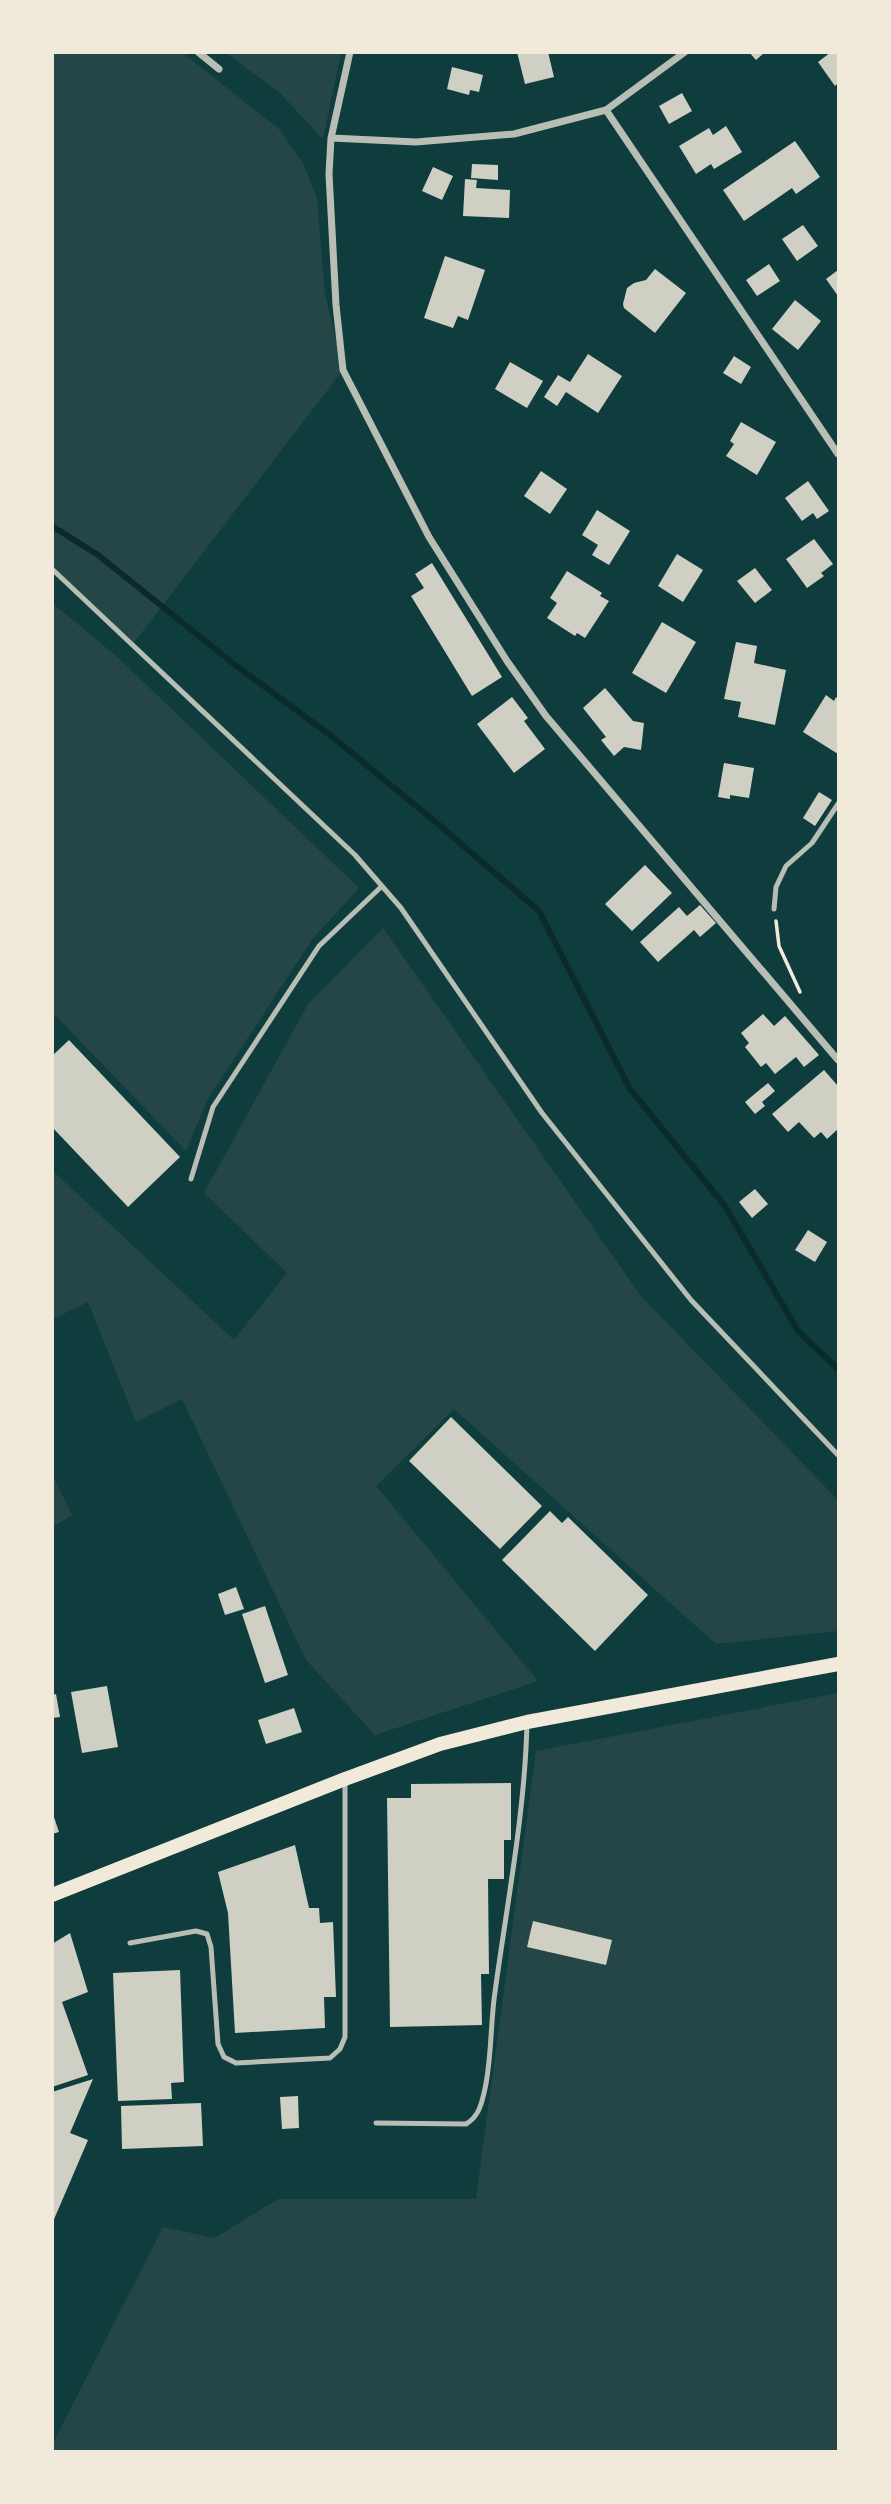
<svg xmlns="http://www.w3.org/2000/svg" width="891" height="2504" font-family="'DM Sans',sans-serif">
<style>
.green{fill:#244646}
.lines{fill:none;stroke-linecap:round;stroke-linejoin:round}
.stream{stroke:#0a2a2b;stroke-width:6}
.building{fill:#cfcfc3}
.path{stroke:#f1e9da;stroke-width:3.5}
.service{stroke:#b8beb3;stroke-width:5}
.minor{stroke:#b8beb3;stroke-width:7}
.secondary{stroke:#f1e9da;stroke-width:14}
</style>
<rect width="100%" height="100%" fill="#0f3d3e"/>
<path class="green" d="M52 53H183L280 130 303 163 317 198 325 294 343 370 133 644 53 569Z
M226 53H341L323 139 280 93Z
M52 603 114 654 359 888 314 937 207 1100 186 1151 53 1013Z
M383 928 641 1296 838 1500V1631L716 1644 454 1409 376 1486 538 1681 375 1735 306 1660 182 1399 136 1422 88 1302 53 1319V1171L234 1340 287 1273 204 1193 308 1004Z
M52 1474 72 1515 53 1527H52Z
M838 1693V2451L53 2452 52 2445 163 2227 215 2238 278 2199H476L536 1751Z"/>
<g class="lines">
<path class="stream" d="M52 526 98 555 234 664 330 735 438 824 539 911 630 1089 725 1206 798 1331 838 1369"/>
</g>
<path class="building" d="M517 52H548L554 77 525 84Z
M749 52H765L756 60Z
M831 52H838V83L835 86 818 62Z
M452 67 483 75 479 92 470 90 469 95 447 89Z
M682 93 692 111 669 124 659 106Z
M726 126 742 152 714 169 711 164 696 174 679 146 709 128 713 135Z
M795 141 820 177 796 194 792 188 744 221 723 190Z
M472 164 498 165V180L471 178Z
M433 167 453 176 442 200 422 191Z
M465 179 477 180 476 188 510 190 509 218 463 216Z
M803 225 818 246 797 261 782 239Z
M445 256 485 270 468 320 458 316 453 328 424 318Z
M769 264 780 281 757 296 746 280Z
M655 269 686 293 655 333 624 308 623 304 627 288 634 283 646 280Z
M838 270V296L826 279Z
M795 300 821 321 798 350 772 329Z
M588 354 622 376 598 413 566 392 557 406 544 397 558 375 570 382Z
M734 356 751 367 741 384 723 373Z
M510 362 543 381 527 408 495 389Z
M741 422 776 442 757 475 726 456 734 444 730 441Z
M541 471 567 489 550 514 524 496Z
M808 481 829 511 817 519 813 513 802 521 785 498Z
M597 510 630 531 609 565 592 555 598 545 582 535Z
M814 539 833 564 821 573 824 576 807 588 786 559Z
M677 554 703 570 683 602 658 586Z
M432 563 502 677 472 696 411 596 424 588 415 574Z
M755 568 772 590 755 603 737 581Z
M567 571 602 593 600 596 609 601 585 638 577 633 575 636 547 618 557 603 550 598Z
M662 622 696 642 666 693 632 673Z
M736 642 757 646 754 663 786 670 775 725 738 717 741 702 724 699Z
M605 688 633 721 644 723 641 750 624 747 614 756 601 740 606 737 583 708Z
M826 695 834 701 836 697 838 699V754L803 732Z
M512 697 528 718 524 721 545 749 514 773 477 724Z
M724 763 754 768 749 798 730 795V799L718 797Z
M819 792 832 800 815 826 803 818Z
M645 865 672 893 632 931 605 904Z
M700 905 716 923 700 937 694 930 658 962 640 942 679 907 687 916Z
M763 1014 774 1026 785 1016 819 1055 804 1067 796 1057 775 1074 766 1063 761 1067 745 1047 749 1043 741 1033Z
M69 1040 180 1157 128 1207 52 1127V1056Z
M824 1070 838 1086V1129L827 1139 821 1132 814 1138 799 1122 788 1132 772 1114Z
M768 1083 775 1091 762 1102 765 1106 755 1114 745 1102Z
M755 1189 768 1204 752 1218 739 1202Z
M808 1230 827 1242 815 1262 795 1250Z
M451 1417 542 1506 500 1549 409 1461Z
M550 1511 562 1523 568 1517 648 1595 595 1651 502 1560Z
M236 1587 244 1609 225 1615 218 1594Z
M265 1606 288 1675 265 1683 242 1614Z
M107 1686 118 1747 82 1753 71 1692Z
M56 1694 60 1717 52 1718V1695Z
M294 1708 302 1732 266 1744 258 1720Z
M511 1783V1840H504V1879H488L489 1974H481L482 2025 390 2027 387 1798H411V1784Z
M52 1811 59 1832 52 1834Z
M295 1845 309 1908H319L320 1923 333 1922 336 1997H324L325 2028 235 2033 228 1913 218 1872Z
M533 1921 612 1940 606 1965 527 1947Z
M70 1933 88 1992 62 2002 88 2075 52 2087V1944Z
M180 1970 184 2082 171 2083 172 2099 118 2101 113 1973Z
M93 2079 70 2133 88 2140 52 2224V2092Z
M298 2096 299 2128 282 2129 280 2097Z
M201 2103 203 2146 122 2149 121 2106Z"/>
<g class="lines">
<path class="path" d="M776 921 779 946 800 992"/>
<path class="service" d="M52 569 355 855 401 908 542 1113 691 1300 838 1455
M774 909 776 887 786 866 812 843 838 804
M191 1179 213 1107 319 946 382 886
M130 1943 196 1931 207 1934 211 1947 218 2044 224 2057 236 2063 330 2058 340 2049 345 2037V1783
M376 2123 466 2124C478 2117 481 2106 484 2093 492 2061 490 2025 495 1992 507 1903 525 1813 527 1722"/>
<path class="minor" d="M198 52 219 69
M350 52 331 138 329 174 336 305 343 370 429 537 507 661 546 716 838 1060
M606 110 838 454
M331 138 416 142 514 134 606 110 685 52"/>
<path class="secondary" d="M52 1895 345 1779 440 1744 527 1722 838 1664"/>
</g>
<rect width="891" height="2504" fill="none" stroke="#f1e9da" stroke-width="108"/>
</svg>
